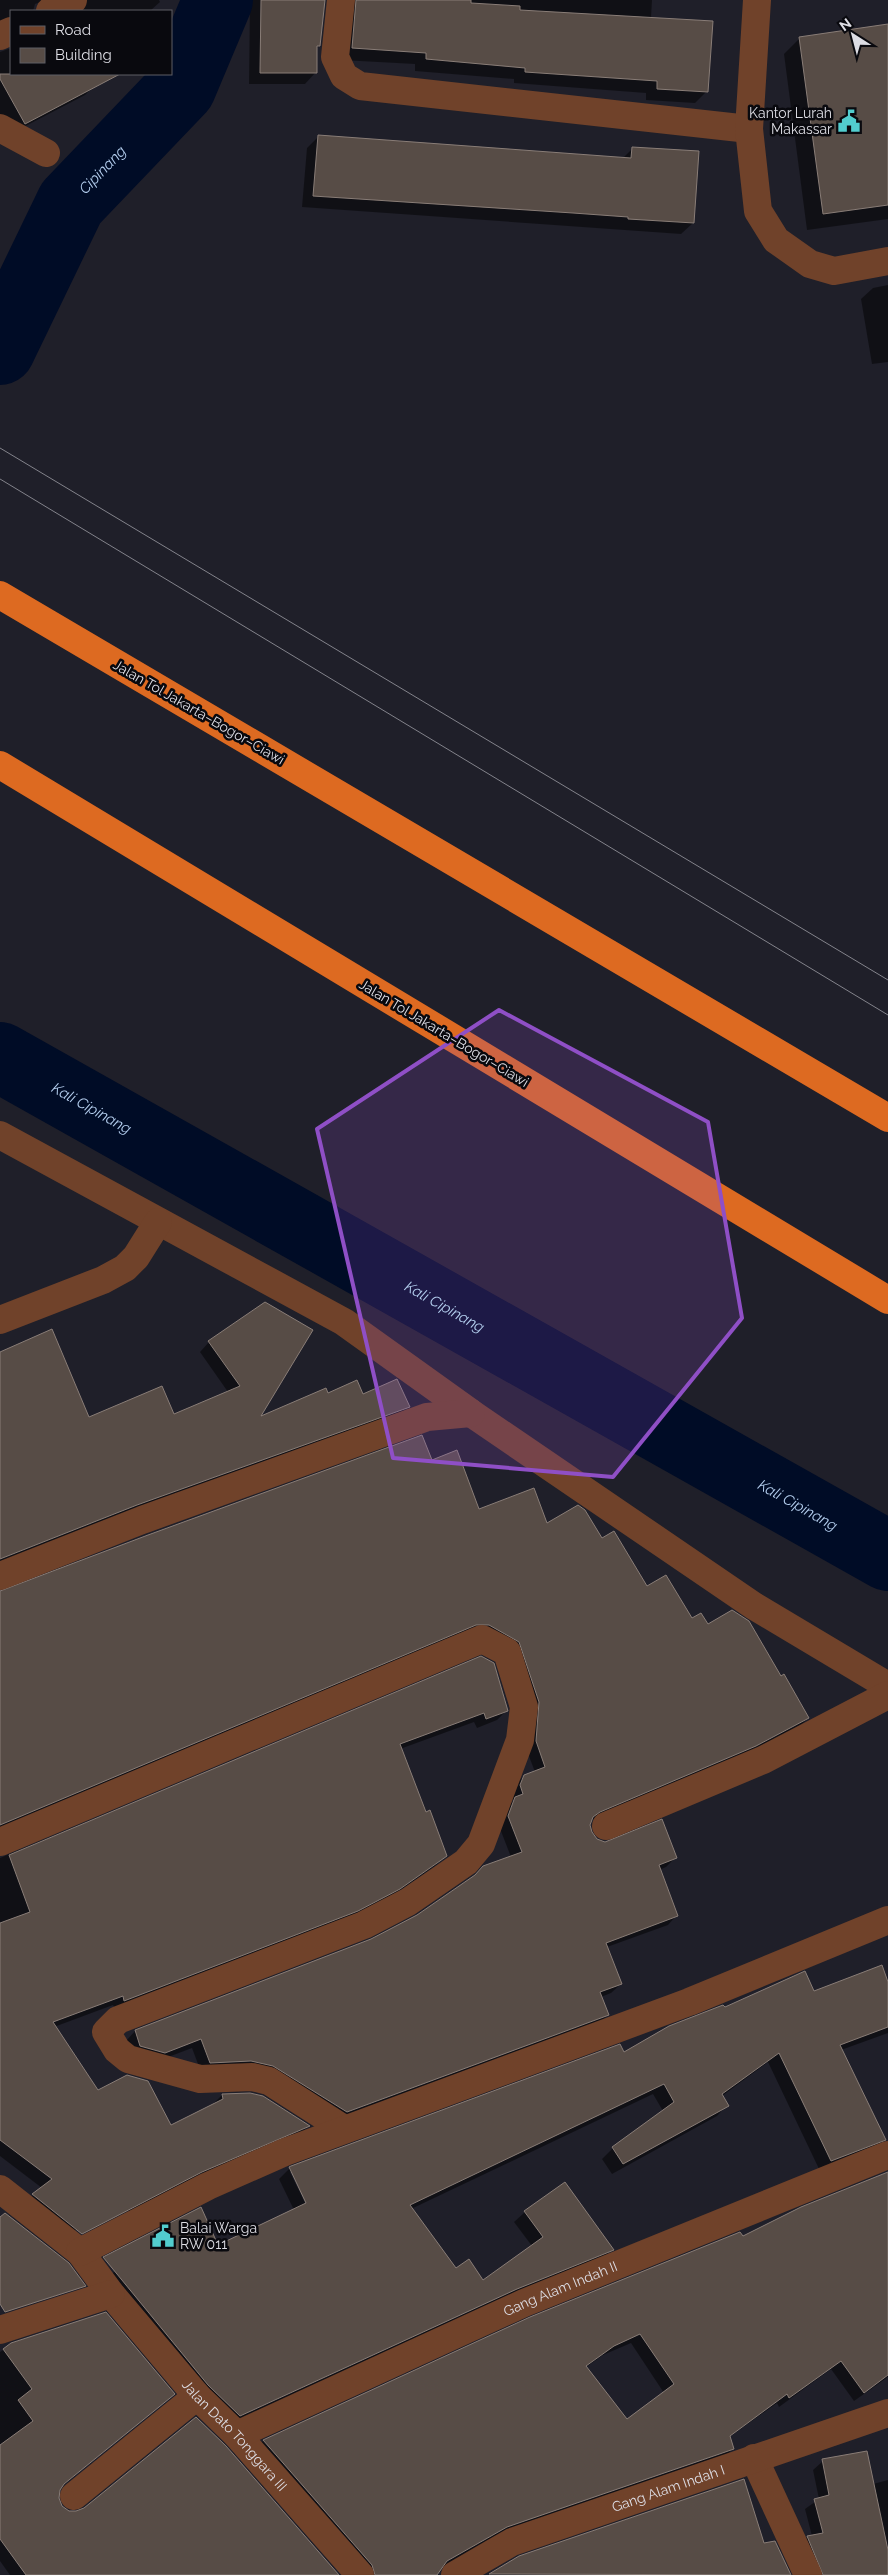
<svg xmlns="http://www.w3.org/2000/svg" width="888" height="2575" font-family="Raleway,sans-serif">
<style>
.shadow{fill:#0007;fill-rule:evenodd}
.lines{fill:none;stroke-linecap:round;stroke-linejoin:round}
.river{stroke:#000c26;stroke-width:70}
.building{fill:#574c46;stroke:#897d77;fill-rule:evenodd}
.minor{stroke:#70422a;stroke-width:28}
.motorway{stroke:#dd6a21;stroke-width:28}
.tram{stroke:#83838b;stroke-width:1}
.marked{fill:#8f4fc6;fill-opacity:0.2;stroke:#8f4fc6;stroke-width:4;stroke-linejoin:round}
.labels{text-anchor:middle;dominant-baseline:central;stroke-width:5;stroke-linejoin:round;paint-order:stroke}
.poi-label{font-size:14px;fill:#dddde4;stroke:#09090e;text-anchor:end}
.street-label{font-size:14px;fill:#dddde4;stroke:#09090e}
.water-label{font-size:15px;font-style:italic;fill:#b3ceee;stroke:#09090e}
</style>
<rect width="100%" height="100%" fill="#1f1f29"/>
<path class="shadow" d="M0 0H46L35 4 33 11H11V26L0 24Z
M77 0H159L160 2 150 11H80Z
M250 0H324L319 46 316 49V72L305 84H249Z
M340 0H652L651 18 707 91 695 103 646 100V93L514 83V79L415 71V64L341 60Z
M888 25V219L807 230 784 54 800 38Z
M11 48V74H97L94 86 85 95 16 131 0 123V52Z
M319 136 622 159 633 148 693 223 681 234 302 207 307 148Z
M888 285V362L872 364 861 299 873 288Z
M265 1303 258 1418 327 1394 362 1395 408 1406 399 1416 0 1564V1406L88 1419 173 1416 228 1392 200 1352 209 1342Z
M432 1461 478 1510 602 1539 647 1588 691 1619 707 1626 780 1678 808 1718 799 1727 746 1755 591 1820 590 1832 595 1839 675 1858 666 1867 659 1870 677 1915 668 1925 607 1947 621 1984 611 1993 601 1997 608 2015 598 2024 337 2121 263 2075 201 2072 192 2048 155 2062 126 2041 135 2031 372 1940 418 1916 511 1857 499 1826 506 1808 513 1801 511 1795 515 1785 524 1776 535 1772 527 1751 530 1713 479 1634 0 1829V1592Z
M481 1658 507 1710 497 1720 477 1728 474 1722 400 1749 445 1856 436 1865 389 1898 347 1920 115 2009 113 2005 54 2027 98 2092 170 2127 213 2104 222 2095 250 2094 308 2126 300 2135 129 2212 120 2199 65 2237 23 2204 42 2188 0 2156V1858Z
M888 1985V2033L841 2050 884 2140 874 2150 820 2171 768 2062 722 2096 727 2105 717 2116 612 2174 602 2159 613 2148 663 2111 653 2094 411 2209 455 2270 483 2282 532 2246 514 2222 525 2212 612 2249 602 2260 229 2426 103 2281 149 2244 217 2246 294 2210 279 2179 290 2168 623 2054 724 2009 814 1992ZM290 2172H293L310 2208 308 2209Z
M888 2172V2377L854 2401 831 2369 779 2407 777 2403 729 2437 733 2449 723 2458 496 2536 440 2569 438 2575H363L254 2451 263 2441 531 2318 742 2237ZM631 2343 664 2393 626 2421 586 2367 603 2355Z
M12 2344 173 2394 60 2488 57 2498 61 2507 68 2512 338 2575H10L0 2561V2352Z
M823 2461 873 2484 888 2480V2575H810L798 2546 808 2537 812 2536 805 2509 819 2499 813 2470Z
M774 2542 789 2575H489L519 2557Z"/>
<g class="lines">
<g class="river">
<path id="s1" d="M0 350 71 203 181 88 218 0"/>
<path id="s2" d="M0 1057 888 1556"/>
</g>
</g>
<path class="building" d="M261 0H325L320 46H317V73H260Z
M356 0H471V3L520 6V10L713 21 708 92 657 89V81L525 72V68L426 59V53L352 48Z
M888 24V205L823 214 799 37Z
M0 74H120L25 124 0 79Z
M318 135 631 158 632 147 699 151 694 223 628 219V217L573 213 313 196Z
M265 1302 313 1330 261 1416 326 1388 328 1393 357 1380 363 1394 397 1379 410 1407 137 1505 0 1559V1352L52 1329 89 1417 162 1386 174 1414 240 1386 208 1341Z
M422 1435 432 1460 457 1450 479 1509 534 1488 547 1523 578 1505 585 1510 602 1538 614 1531 647 1586 666 1575 692 1618 701 1613 708 1624 732 1610 749 1621 781 1676 784 1674 809 1718 756 1746 600 1812 593 1817 590 1825 592 1832 597 1839 605 1842 662 1819 677 1858 659 1865 678 1916 606 1943 622 1984 600 1992 609 2015 347 2112 273 2066 251 2061 210 2063 201 2039 165 2053 140 2046 135 2030 371 1939 417 1915 475 1875 483 1866 522 1852 508 1816 515 1797 523 1794 520 1785 524 1775 545 1767 536 1741 539 1702 519 1642 489 1625H476L0 1825V1591L148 1535Z
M481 1656 494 1663 508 1711 486 1719 484 1713 400 1744 426 1812 430 1810 447 1856 400 1889 358 1911 124 2001 123 1996 53 2022 98 2090 127 2075 148 2081 171 2125 223 2099 222 2094 250 2093 263 2096 310 2126 202 2172 82 2234 32 2194 52 2179 0 2140V1923L30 1912 9 1855Z
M882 1965 888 1982V2027L840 2045 886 2140 831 2161 779 2053 722 2094 729 2106 623 2164 612 2147 674 2102 664 2084 410 2205 456 2268 469 2259 483 2280 543 2237 524 2211 565 2182 614 2250 517 2289 240 2416 208 2385 103 2257 201 2207 218 2245 306 2203 289 2167 291 2166 620 2044 624 2052 669 2026 723 2005 725 2007 805 1971 814 1991Z
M888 2172V2375L864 2393 841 2361 789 2398 787 2394 730 2436 734 2449 507 2527 447 2561 437 2575H375L372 2565 263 2440 530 2317 740 2232 743 2236 801 2207ZM640 2334 674 2384 627 2419 586 2366 614 2346Z
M5 2213 69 2263 86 2286 5 2312 0 2304V2217Z
M106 2312 175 2394 64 2484 60 2490 59 2498 62 2506 69 2511H76L84 2508 196 2417 226 2446 339 2575H26L0 2539V2445L33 2421 18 2400 32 2389 3 2349 11 2343Z
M867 2451 888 2550V2575H823L807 2536 823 2533 814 2499 829 2495 822 2459Z
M744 2479 764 2543 775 2541 791 2575 489 2574 519 2556Z"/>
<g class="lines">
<g class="minor">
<path d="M341 0 335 57 344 76 360 86 749 129"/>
<path d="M757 0 749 129 758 211 776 240 810 264 834 271 888 261"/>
<path d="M50 11 73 0"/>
<path d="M0 36 11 31"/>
<path d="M0 128 46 153"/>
<path d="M0 1135 344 1322 471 1413 754 1606 888 1686"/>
<path d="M0 1320 103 1280 125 1268 136 1257 158 1222"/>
<path d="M0 1576 142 1520 427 1417 471 1413"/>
<path d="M606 1826 763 1760 888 1695"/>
<path d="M0 1842 482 1639 507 1652 524 1707 520 1740 481 1844 466 1862 408 1902 364 1925 118 2020 106 2032 117 2050 128 2059 200 2079 252 2077 269 2081 344 2129"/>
<path id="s3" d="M0 2189 80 2252 111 2294 197 2396 237 2435 360 2575"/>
<path d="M80 2252 208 2186 285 2152 689 2002 888 1920"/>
<path d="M0 2330 111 2294"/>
<path id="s4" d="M237 2435 524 2303 888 2155"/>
<path d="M754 2458 808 2575"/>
<path d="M74 2496 197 2396"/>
<path id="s5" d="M455 2575 512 2542 888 2413"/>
</g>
<path class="motorway" d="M0 595 888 1118
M0 765 888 1300"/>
<path class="tram" d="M0 448 888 980
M0 479 888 1015"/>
</g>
<path class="marked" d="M499 1010 708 1122 742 1318 613 1477 393 1458 317 1129Z"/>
<defs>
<symbol id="civic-bare" viewBox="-9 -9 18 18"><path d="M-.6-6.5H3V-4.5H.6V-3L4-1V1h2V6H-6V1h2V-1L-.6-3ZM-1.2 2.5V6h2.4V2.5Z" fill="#52cdce" stroke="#09090e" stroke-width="2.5" paint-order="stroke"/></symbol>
</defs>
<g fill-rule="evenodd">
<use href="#civic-bare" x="833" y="105" width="32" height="32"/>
<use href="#civic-bare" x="147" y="2220" width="32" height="32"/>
</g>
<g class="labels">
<g class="poi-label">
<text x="832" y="113">Kantor Lurah<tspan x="832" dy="16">Makassar</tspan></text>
<text x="180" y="2228" text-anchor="start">Balai Warga<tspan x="180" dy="16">RW 011</tspan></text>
</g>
<g class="street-label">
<text transform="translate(199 712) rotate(30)">Jalan Tol Jakarta–Bogor–Ciawi</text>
<text transform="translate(444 1033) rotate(31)">Jalan Tol Jakarta–Bogor–Ciawi</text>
<text stroke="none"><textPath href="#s4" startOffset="355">Gang Alam Indah II</textPath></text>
<text stroke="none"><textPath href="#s3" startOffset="342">Jalan Dato Tonggara III</textPath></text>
<text stroke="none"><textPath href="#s5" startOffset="231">Gang Alam Indah I</textPath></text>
</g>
<g class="water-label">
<text stroke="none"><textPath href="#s1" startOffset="209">Cipinang</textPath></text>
<text stroke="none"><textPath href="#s2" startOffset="105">Kali Cipinang</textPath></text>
<text stroke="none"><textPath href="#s2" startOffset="510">Kali Cipinang</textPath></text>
<text stroke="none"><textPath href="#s2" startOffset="915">Kali Cipinang</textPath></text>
</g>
</g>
<rect x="10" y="10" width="162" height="65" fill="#09090e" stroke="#5e5e64"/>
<rect x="20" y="26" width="25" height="8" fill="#70422a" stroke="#5e5e64"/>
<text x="55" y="35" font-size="15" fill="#dddde4">Road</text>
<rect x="20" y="48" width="25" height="15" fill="#574c46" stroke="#5e5e64"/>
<text x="55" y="60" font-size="15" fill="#dddde4">Building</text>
<g transform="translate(853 35) rotate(324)" stroke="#09090e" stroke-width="4" paint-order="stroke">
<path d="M0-4L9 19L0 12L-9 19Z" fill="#dddde4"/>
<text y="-8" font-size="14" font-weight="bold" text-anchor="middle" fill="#dddde4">N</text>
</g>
</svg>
